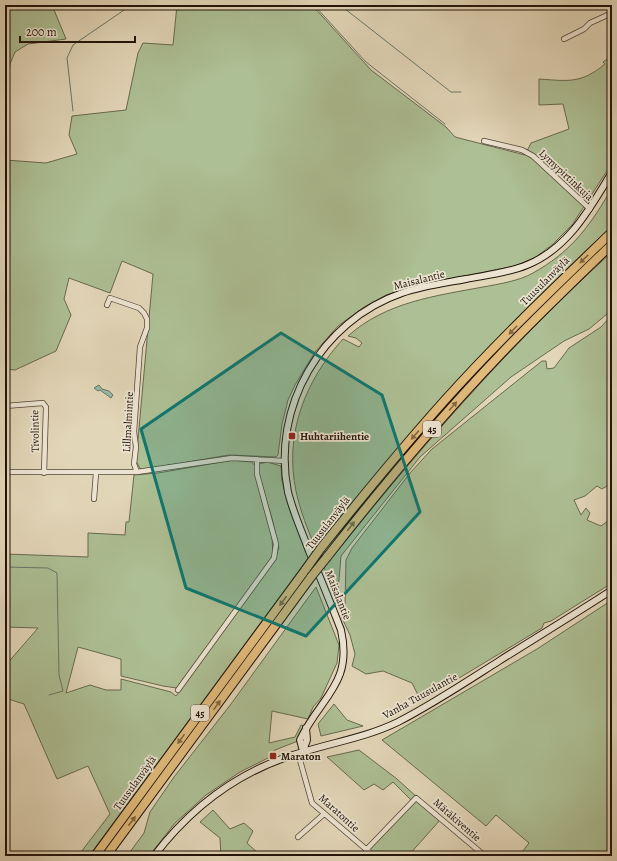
<svg xmlns="http://www.w3.org/2000/svg" width="617" height="861" font-family="Alegreya,serif">
<style>
.green{fill:#adbf94;stroke:#67694e}
.water{fill:#96baa9;stroke:#677769}
.lines{fill:none;stroke-linecap:round;stroke-linejoin:round}
.stream{stroke:#677769;stroke-width:1}
.street-casing{stroke:#514435;stroke-width:6}
.secondary-casing{stroke:#211309;stroke-width:8}
.highway-casing{stroke:#211309;stroke-width:10}
.street{stroke:#ece4d1;stroke-width:4.5}
.secondary{stroke:#ece4d1;stroke-width:6}
.highway{stroke:#e1bb7c;stroke-width:8}
.highway-bridge-casing{stroke:#211309;stroke-width:10;stroke-linecap:butt}
.highway-bridge{stroke:#e1bb7c;stroke-width:8}
.oneway{fill:#816742}
.marked{fill:#0f766e;fill-opacity:0.2;stroke:#0f766e;stroke-width:3;stroke-linejoin:round}
.poi-dot{fill:#8f2418;stroke:#ece4d1;stroke-width:1.5}
.labels{text-anchor:middle;dominant-baseline:central;stroke-width:3.5;stroke-linejoin:round;paint-order:stroke}
.shield{fill:#ece4d1;stroke:#5e5245;stroke-width:1}
.shield-label{font-size:10px;font-weight:bold;fill:#211309}
.street-label{font-size:11px;fill:#211309;stroke:#ece4d1}
.poi-label{font-size:11px;font-weight:bold;fill:#211309;stroke:#ece4d1;text-anchor:start}
</style>
<rect width="100%" height="100%" fill="#e2d6b8"/>
<filter id="stains"><feTurbulence type="fractalNoise" baseFrequency=".005" numOctaves="4"/><feColorMatrix values="0 0 0 0 .2 0 0 0 0 .09 0 0 0 0 .02 0 0 0 .5 -.17"/></filter>
<radialGradient id="worn" r=".72"><stop offset=".6" stop-color="#630" stop-opacity="0"/><stop offset="1" stop-color="#630" stop-opacity=".3"/></radialGradient>
<path class="green" d="M5 5H52L66 39 28 44 15 52 10 64 5 115Z
M177 5H312L371 70 446 127 455 137 525 155 531 143 569 129 563 104 539 105V79C568 81 581 84 605 64L603 62 612 56V163L572 225 553 244 536 257 515 266 414 286 386 295 364 307 338 326 315 352 295 385 288 400 282 424 278 455 276 457 229 455 141 470 136 461 153 274 122 261 110 293 69 278 64 299 71 315 56 351 15 370 5 369V160L46 163 77 154 69 135 72 116 126 110 138 53 143 43 173 45Z
M609 193 612 194 611 205 612 226C557 279 502 332 450 389 403 440 359 495 316 549 308 531 300 510 296 491 284 434 305 381 343 339L359 347 362 343 356 338 348 336C386 302 435 296 483 287 499 284 519 281 533 273 569 253 588 229 609 193Z
M612 252V310L589 329 564 341 511 377 420 457 341 556 338 591 341 604 339 606 324 568C413 456 506 348 612 252Z
M612 315V483L602 489 597 486 585 496 574 500 581 515 586 508 590 513 587 520 601 526 612 518V583L551 621 544 623 542 628 421 701 412 683 383 671 366 674 352 666 355 654 350 635 342 618 345 605 346 560 352 548 410 473 432 449 542 361H546L547 369 554 368 569 348 601 327Z
M233 460 252 462 255 466 272 536 273 557 177 688 163 686 121 676V659L78 647 66 693 90 685 106 690H121V679L171 692 176 696 273 562 279 548 272 518 258 474 259 464 267 462 281 466 282 481 289 508 309 557 89 856H78L110 814 88 766 57 779 24 704 5 698V666L38 628 5 627V554L88 557V533L125 535 126 522H129L134 475 158 473Z
M316 587 339 645 337 663 321 698 313 707 308 719 272 711 269 743 295 737 301 725 304 726 298 741 275 750 270 757 240 772 206 795 175 823 149 856H127L144 833 150 812 174 777 231 704Z
M612 600V856H519L529 843 496 815 486 826 382 740 537 649Z
M334 704 347 720 363 726 321 736 318 724Z
M359 750 397 779 441 819 408 856H371L364 850 411 800 393 782 383 790 374 784 364 790 327 757Z
M213 810 230 829 244 823 253 831 247 843 261 856H221L220 838 200 822Z"/>
<path class="water" d="M99 385 102 389 109 391 113 395 111 398 100 390 98 391 94 388Z"/>
<g class="lines">
<path class="stream" d="M314 5 366 62 445 124
M340 5 451 92H461
M73 111 67 58 73 45 127 8 137 5
M5 567 48 568 57 573 59 675 63 691 49 695"/>
<defs>
<path id="street" d="M564 39 584 29 590 23 612 13
M484 141 522 150 533 156 590 209
M107 305 110 298 139 308 144 313 147 319V328L140 347 134 432 136 447 134 464 137 472
M5 406 43 403 46 407 44 473
M5 472H137L232 458 285 461
M94 499 96 473
M178 690 274 558 276 544 257 474V459
M298 753 312 803 374 856
M298 837 324 814
M367 849 416 798 485 856"/>
<path id="secondary" d="M303 751 300 740C321 696 353 684 341 630 331 604 320 577 309 551 302 532 293 512 288 492 271 407 321 321 402 293 422 286 445 283 466 279 487 275 508 273 527 265 569 248 590 208 612 172
M303 751 307 740 306 728
M154 856C192 806 242 769 303 752 335 742 367 737 398 722 433 704 466 682 499 661 537 637 575 614 612 590"/>
<path id="highway" d="M321 548C361 498 402 448 445 400 498 341 555 287 612 232
M327 557C381 488 437 421 498 357 535 318 574 281 612 244
M95 856 306 569
M106 856 311 577"/>
</defs>
<use href="#street" class="street-casing"/>
<use href="#secondary" class="secondary-casing"/>
<use href="#highway" class="highway-casing"/>
<use href="#street" class="street"/>
<use href="#secondary" class="secondary"/>
<use href="#highway" class="highway"/>
<defs>
<path id="highway-bridge" d="M306 569 321 548
M311 577 327 557"/>
</defs>
<use href="#highway-bridge" class="highway-bridge-casing"/>
<use href="#highway-bridge" class="highway-bridge"/>
</g>
<defs><path id="oneway-solid" d="M-6-.8H1V-3.2L6.5 0L1 3.2V.8H-6Z"/></defs>
<g class="oneway">
<use href="#oneway-solid" transform="translate(584 259) rotate(136)"/>
<use href="#oneway-solid" transform="translate(513 330) rotate(134)"/>
<use href="#oneway-solid" transform="translate(453 406) rotate(-48)"/>
<use href="#oneway-solid" transform="translate(415 435) rotate(131)"/>
<use href="#oneway-solid" transform="translate(351 526) rotate(-52)"/>
<use href="#oneway-solid" transform="translate(283 601) rotate(126)"/>
<use href="#oneway-solid" transform="translate(217 705) rotate(-54)"/>
<use href="#oneway-solid" transform="translate(181 739) rotate(126)"/>
<use href="#oneway-solid" transform="translate(132 821) rotate(-53)"/>
</g>
<path class="marked" d="M281 333 382 395 420 512 306 636 186 588 141 429Z"/>
<g class="poi-dot">
<rect x="288" y="432" width="8" height="8" rx="2"/>
<rect x="269" y="752" width="8" height="8" rx="2"/>
</g>
<g class="labels">
<g class="shield">
<rect x="423" y="421" width="18" height="16" rx="3"/>
<rect x="191" y="705" width="18" height="16" rx="3"/>
</g>
<g class="shield-label">
<text x="432" y="429">45</text>
<text x="200" y="713">45</text>
</g>
<g class="street-label">
<text transform="translate(566 175) rotate(43)">Lymypirtinkuja</text>
<text transform="translate(419 280) rotate(-14)">Maisalantie</text>
<text transform="translate(545 281) rotate(-45)">Tuusulanväylä</text>
<text transform="translate(128 422) rotate(-87)">Lillmalmintie</text>
<text transform="translate(35 431) rotate(-91)">Tivolintie</text>
<text transform="translate(328 523) rotate(-52)">Tuusulanväylä</text>
<text transform="translate(338 595) rotate(68)">Maisalantie</text>
<text transform="translate(420 696) rotate(-29)">Vanha Tuusulantie</text>
<text transform="translate(135 783) rotate(-54)">Tuusulanväylä</text>
<text transform="translate(339 813) rotate(42)">Maratontie</text>
<text transform="translate(457 820) rotate(41)">Mätäkiventie</text>
</g>
<g class="poi-label">
<text x="300" y="436">Huhtariihentie</text>
<text x="281" y="756">Maraton</text>
</g>
</g>
<rect width="617" height="861" fill="none" stroke="#e2d6b8" stroke-width="20"/>
<rect x="6" y="6" width="605" height="849" fill="none" stroke="#211309" stroke-width="2"/>
<rect x="10" y="10" width="597" height="841" fill="none" stroke="#211309"/>
<path d="M20 36v6h115v-6" fill="none" stroke="#211309" stroke-width="2"/>
<text x="26" y="36" font-size="12" fill="#211309" stroke="#ece4d1" stroke-width="3" paint-order="stroke">200 m</text>
<rect width="100%" height="100%" filter="url(#stains)"/>
<rect width="100%" height="100%" fill="url(#worn)"/>
</svg>
